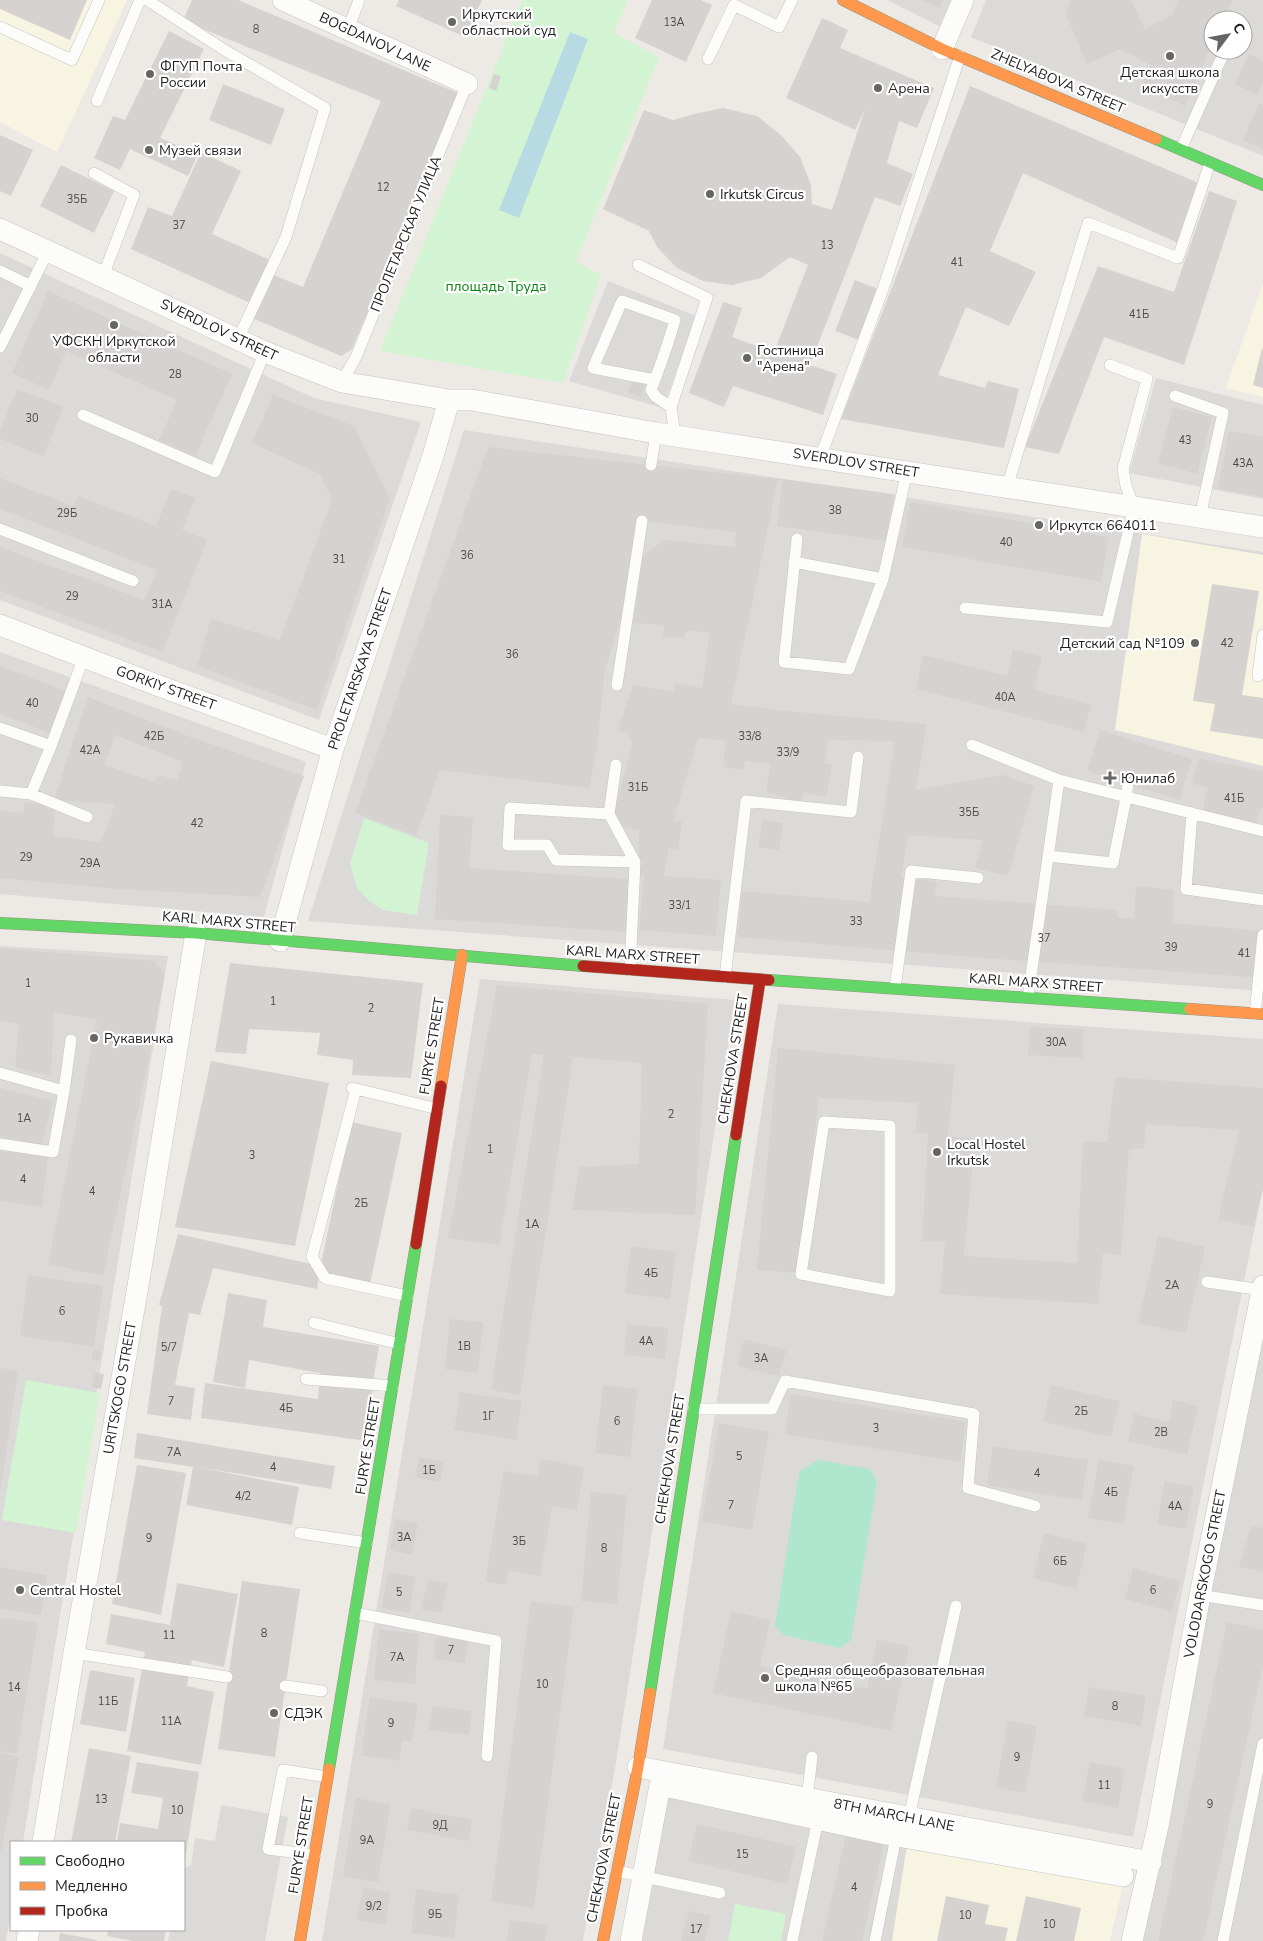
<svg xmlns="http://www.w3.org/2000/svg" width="1263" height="1941" font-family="'Nunito Sans',sans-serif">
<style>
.residential{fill:#dcdad8;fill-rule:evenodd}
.education{fill:#f7f5e1}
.religious{fill:#dbdad8}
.park{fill:#d3f4d2}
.pitch{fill:#afe7ce}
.water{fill:#b8dae2}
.building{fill:#d5d2cf;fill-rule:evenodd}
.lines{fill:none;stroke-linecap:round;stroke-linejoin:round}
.lane-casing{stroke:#c5c4c2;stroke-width:12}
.street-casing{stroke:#c5c4c2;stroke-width:22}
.fast-casing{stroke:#96967e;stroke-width:12}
.slow-casing{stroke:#96967e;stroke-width:12}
.jam-casing{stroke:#96967e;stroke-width:12}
.lane{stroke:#fcfcfb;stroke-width:11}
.street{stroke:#fcfcfb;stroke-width:21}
.fast{stroke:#63d668;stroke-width:11}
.slow{stroke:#ff974d;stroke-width:11}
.jam{stroke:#b3261e;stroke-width:11}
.poi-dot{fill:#666564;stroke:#fff;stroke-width:2}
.labels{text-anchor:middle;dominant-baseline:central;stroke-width:4.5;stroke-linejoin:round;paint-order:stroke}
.number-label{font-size:11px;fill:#4c4b4a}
.poi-label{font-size:14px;fill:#1e1e1e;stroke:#fff;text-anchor:start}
.street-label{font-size:14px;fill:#1e1e1e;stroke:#fff}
.park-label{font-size:14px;fill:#04840d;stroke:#fff}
</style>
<rect width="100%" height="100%" fill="#edeae6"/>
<path class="residential" d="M887 0H951L941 27Z
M986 0H1263V156L971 37ZM1213 20H1243V50H1213Z
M0 253 314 398 421 422 319 720 0 600Z
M1156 378 1263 405V499L1129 473Z
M464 430 1263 552V991L308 921Z
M0 652 306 762 264 917 0 894Z
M0 946 168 956 23 1842H11V1911L6 1941H0Z
M480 979 735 1000 616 1763 583 1941H322Z
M778 1004 1263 1039V1186L1133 1837 663 1749Z
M1263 1326V1941H1133Z
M657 1784 897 1835 1110 1941H627Z"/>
<path class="education" d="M0 0H127L57 152 0 122Z
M1263 283V397L1226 388Z
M1142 534 1263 555V766L1115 730Z
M908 1839 1124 1880 1110 1941H892Z"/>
<path class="religious" d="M608 281 696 316 663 408 569 381Z
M221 1805 288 1817 265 1941H168L170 1930H184V1868L191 1865 195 1838 215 1841Z"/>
<path class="park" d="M522 0H628L614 33 659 57 576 261 601 275 563 383 380 351Z
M364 818 429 843 417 915 383 910 369 901 357 888 350 864Z
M26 1380 100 1393 76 1533 2 1520Z
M735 1904 786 1914 781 1941H728Z"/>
<path class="pitch" d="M818 1460 870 1469 877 1482 851 1640 840 1648 783 1635 775 1626 799 1472Z"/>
<path class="water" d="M570 32 588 39 519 218 499 210Z"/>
<path class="building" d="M0 0H87L70 40 0 9Z
M192 0H238L460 94 352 349 341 356 252 318 271 274 303 287 381 101 183 21Z
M399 0H482L465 37 396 6Z
M652 0H701L712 5 686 62 635 38Z
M922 0H943L940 8Z
M1070 0H1131L1145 29 1172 15 1178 0H1232L1223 20H1213V42L1185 106 1141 86 1151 65 1120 49 1087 64 1066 14Z
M822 18 848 30 840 48 934 88 917 128 899 121 887 163 913 174 900 206 875 197 810 365 837 374 823 415 733 386 724 407 689 393 723 302 742 308 732 337 774 352 808 265 790 257 761 278 732 285 703 281 677 268 657 247 649 231 603 209 644 110 673 120 694 114 723 108 757 116 781 135 800 157 811 185 812 204 832 210 865 109 855 130 786 98Z
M169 31 204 49 160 138 198 154 188 176 130 149 120 170 94 158 113 116 125 120Z
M1249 54 1263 61V82L1257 95 1235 84Z
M494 74 501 76 496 91 489 88Z
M223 84 285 109 271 145 209 120Z
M970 86 1201 184 1180 244 1023 173 990 251 1036 272 1009 326 966 307 938 375 985 388 988 381 1019 389 1004 448 841 419Z
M1259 103 1263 105V149L1243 140Z
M0 135 33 150 11 196 0 191Z
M201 152 241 171 212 234 270 260 250 303 131 249 148 207 172 216Z
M61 165 114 191 94 233 40 206Z
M1209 191 1237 201 1184 365 1104 337 1059 454 1025 447 1098 266 1174 292Z
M855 280 878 289 859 340 835 331Z
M48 291 232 374 195 456 159 440 177 400 66 351 49 390 12 373Z
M1262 348 1263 349V388L1253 385Z
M633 379 646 383 641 397 628 393Z
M17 389 64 407 43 456 0 439V429Z
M273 395 354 426 390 498 317 710 197 666 211 619 280 640 332 500 320 474 252 443Z
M1173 407 1212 417 1197 474 1158 463Z
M1229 431 1263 437V497L1218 489Z
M488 447 778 479 730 709 729 715 731 704 777 710 927 724 916 790 1003 775 1034 786 1008 876 975 868 983 840 908 835 901 878 936 881 935 896 1118 910 1117 918H1134L1136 886 1174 890 1173 923 1263 931V978L971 957 738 937 742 891 869 902 895 741 828 740 825 763 832 765 826 797 803 792 802 803 766 792 770 764 745 761 744 770 723 767 726 741 698 738 673 821 682 822 678 850 669 848 664 876 721 880 716 936 639 930 644 874 638 873 639 832H643L611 823 633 742 627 732 618 731 621 719 634 685 674 692 675 683 702 688 710 632 687 631 684 638 662 637 665 625 633 623 643 556 664 540 735 547 736 532 636 520 622 615 605 669 597 748 589 788 440 770 416 836 355 813Z
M0 478 73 506 78 496 156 526 171 489 196 498 182 530 207 540 162 652 0 591V547L144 600 157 570 0 509Z
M782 479 894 494 886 541 777 526Z
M910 502 1109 537 1101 582 902 547Z
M1212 584 1259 591 1242 695 1263 698V739L1210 731 1215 704 1193 701Z
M1013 649 1042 657 1034 690 1091 704 1084 732 916 689 923 655 1007 676Z
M0 666 68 692 52 734 0 714Z
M88 697 193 738 304 776 260 897 119 889 0 878V811L23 813 24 802 55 805 53 836 101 842 115 804 54 800ZM115 735 183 762 177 780 158 775 155 782 105 765Z
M1100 730 1192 759 1180 800 1087 771Z
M1199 758 1263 771V808H1261L1255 826 1202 812 1208 788 1192 783Z
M440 815 473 817 469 868 630 879 628 932 435 919Z
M763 820 783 823 779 850 758 847Z
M0 948 155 961 165 974 148 1063 103 1276 48 1264 97 1020 54 1012 51 1076 15 1067 19 1024 0 1021Z
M230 963 423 983 411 1078 352 1075 353 1060 317 1055 320 1033 249 1029 246 1054 215 1052Z
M497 985 708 1004 695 1215 572 1210 579 1167 639 1164 642 1063 559 1056 573 1058 520 1395 491 1390 544 1055 532 1054 499 1245 448 1238Z
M1030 1027 1083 1029 1082 1058 1028 1055Z
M778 1048 955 1065 948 1136 975 1139 964 1256 1077 1263 1083 1141 1107 1142 1115 1077 1263 1088V1189L1254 1227 1218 1220 1239 1130 1146 1124 1144 1148 1129 1149 1121 1256 1103 1253 1098 1304 940 1294 945 1241H922L928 1134 915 1133 918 1103 819 1098 798 1273 757 1270Z
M211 1061 329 1083 295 1246 175 1227Z
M0 1088 53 1101 42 1146 0 1136Z
M351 1122 402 1133 370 1284 319 1273Z
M0 1151 48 1157 42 1207 0 1201Z
M178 1234 320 1266 317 1289 213 1268 200 1315 189 1313 175 1385 195 1388 191 1420 147 1414 162 1306 159 1305Z
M1158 1236 1205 1247 1186 1333 1138 1323Z
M631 1246 676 1252 670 1299 625 1293Z
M28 1275 103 1286 94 1347 20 1336Z
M228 1293 267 1300 263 1327 379 1346 373 1382 367 1441 201 1418 205 1383 318 1399 320 1373 249 1360 245 1388 213 1382Z
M450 1319 483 1322 478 1373 445 1369Z
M627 1324 668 1328 665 1359 624 1355Z
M744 1339 786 1350 779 1376 737 1366Z
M93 1350 101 1352 99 1361 91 1360Z
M0 1368 18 1371 1 1488H0Z
M95 1373 104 1374 101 1389 92 1387Z
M603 1385 638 1389 630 1457 595 1453Z
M1051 1385 1119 1401 1111 1437 1043 1422Z
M460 1392 522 1401 516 1440 454 1430Z
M791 1394 966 1422 960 1462 785 1434Z
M1173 1400 1198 1406 1187 1455 1128 1441 1134 1414 1169 1422Z
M719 1423 769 1432 752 1530 702 1521Z
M137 1433 335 1466 331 1489 197 1467 299 1487 292 1525 186 1505 193 1467 134 1458Z
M993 1446 1088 1460 1081 1500 987 1485Z
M419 1457 444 1462 440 1482 415 1477Z
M540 1459 584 1467 577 1511 552 1506 540 1576 509 1571 506 1585 485 1582 504 1471 537 1476Z
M1099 1459 1134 1466 1123 1524 1088 1518Z
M137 1465 186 1473 161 1615 112 1604Z
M1165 1481 1194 1487 1186 1529 1157 1524Z
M591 1492 627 1495 617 1604 581 1601Z
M395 1519 418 1523 412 1555 390 1550Z
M1251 1526 1263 1528V1572L1239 1567Z
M1044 1533 1087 1544 1076 1589 1033 1578Z
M0 1567 47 1575 41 1615 0 1609Z
M1133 1568 1180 1581 1172 1612 1125 1599Z
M388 1572 416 1577 409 1613 382 1608Z
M428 1580 448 1584 441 1613 421 1609Z
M242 1581 300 1589 275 1757 218 1749Z
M177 1583 238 1594 224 1667 192 1660 187 1686 214 1692 201 1765 127 1751 145 1652 106 1644 111 1614 170 1625Z
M531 1601 574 1607 534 1908 491 1902Z
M731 1611 770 1620 760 1666 867 1689 877 1639 909 1646 891 1731 713 1693Z
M0 1618 38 1622 17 1754 0 1751Z
M1227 1622 1263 1630V1666L1203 1941H1158Z
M379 1629 419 1634 415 1684 374 1680Z
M436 1637 468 1641 465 1663 434 1659Z
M90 1670 135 1678 126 1732 80 1724Z
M1089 1687 1146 1696 1141 1726 1084 1716Z
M370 1697 418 1704 412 1742 402 1741 399 1761 361 1755Z
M433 1706 472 1711 469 1735 429 1730Z
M1008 1721 1037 1726 1025 1793 996 1787Z
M89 1748 131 1756 115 1842H71Z
M0 1753 19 1757 1 1851H0Z
M137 1762 199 1772 185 1860 184 1842H117L120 1823 158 1829 163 1798 131 1793Z
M1090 1762 1125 1769 1118 1808 1082 1801Z
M356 1798 391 1804 378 1882 343 1876Z
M411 1808 472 1820 468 1841 407 1830Z
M697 1824 796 1847 787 1884 688 1861Z
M848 1825 886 1834 862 1941H822Z
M363 1887 391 1892 385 1925 357 1920Z
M416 1889 459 1895 454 1938 411 1933Z
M946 1896 989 1905 985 1924 1008 1928 1005 1941H937Z
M1026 1896 1081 1908 1074 1941H1016Z
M689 1911 711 1916 705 1941H681Z
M510 1920 547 1925 545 1941H507Z
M108 1930H166L164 1941H133L107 1936Z
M60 1933 97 1940V1941H59Z"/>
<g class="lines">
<defs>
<path id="lane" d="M147 0 226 51 325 108 286 237 238 339
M0 27 72 60 99 0
M348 30 359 0
M708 59 734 5 779 27 792 0
M97 101 140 0
M1181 149 1225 50
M94 173 134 195 103 276
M638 265 707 298 671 407 675 436
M0 271 31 286
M0 347 48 251
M655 380 593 368 622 301 675 320C668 344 660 367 651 390L656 397 671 407
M342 382 356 357 467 84
M1175 396 1223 413 1200 517
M83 415 215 472 265 352
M820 458 884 286 960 56
M651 465 656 433
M1007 487 1088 223 1178 258 1210 163
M0 529 133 581
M797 539 784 662 849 669 883 579
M794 562 883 579 907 471
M965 608 1107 622 1134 507 1126 486 1123 469 1147 379 1110 365
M1258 676 1263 635
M617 685 642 521
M0 728 51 746 84 657
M972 745 1059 780 1263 831
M51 746 31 794 87 817
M616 765 609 814 635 862 630 970
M0 791 31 794
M1192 813 1186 889 1263 900
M609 814 510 808 508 845H547L556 860 635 862
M1048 856 1113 863 1126 798 1128 784
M725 977 746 801 851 812 858 757
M895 988 911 871 978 878
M1028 997 1059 780
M1255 1014 1263 935
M0 1073 64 1091 71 1040
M352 1088 438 1109
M356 1089 312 1257 325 1278 408 1296
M824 1122 890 1126V1291L801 1274Z
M0 1144 53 1152 64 1091
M1207 1282 1262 1290
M314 1323 400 1344
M306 1379 393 1386
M693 1409H772L785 1381 974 1414 968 1488 1035 1506
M300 1533 367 1543
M1200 1595 1263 1605
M355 1613 496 1641 487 1756
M74 1653 227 1677
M285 1686 322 1691
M807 1798 812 1757
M909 1817 956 1606
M315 1855 268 1849 283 1770 327 1777
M617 1871 720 1893
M792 1941 819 1815
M875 1941 897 1832
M1223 1941 1263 1744"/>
<path id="street" d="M283 0 467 84
M942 49 963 0
M0 229 265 352 342 382 449 400H472L656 433 1263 527
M0 625 162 687 333 749
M280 941 333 749 433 456 449 400
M638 1767 1151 1862
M43 1842 74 1653 138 1286 196 933
M27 1941 29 1930
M631 1941 660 1785 886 1834 1123 1876
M1132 1941 1158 1826 1200 1595 1263 1286"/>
<path id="fast" d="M1156 139 1263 185
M0 923 196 933 583 966
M769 980 1190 1009
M650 1693 736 1135
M329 1769 416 1244"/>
<path id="slow" d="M843 0 942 49 1156 139
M1190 1009 1263 1014
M441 1086 462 955
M300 1941 329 1769
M603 1941 638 1767 650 1693"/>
<path id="jam" d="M583 966 769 980
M736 1135 760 980
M416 1244 441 1086"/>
</defs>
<use href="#lane" class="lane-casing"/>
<use href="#street" class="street-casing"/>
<use href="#fast" class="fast-casing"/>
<use href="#slow" class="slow-casing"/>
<use href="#jam" class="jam-casing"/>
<use href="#lane" class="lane"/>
<use href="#street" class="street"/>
<use href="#fast" class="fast"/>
<use href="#slow" class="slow"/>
<use href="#jam" class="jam"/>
</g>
<g class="poi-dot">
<circle cx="452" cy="22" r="5"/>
<circle cx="1170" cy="56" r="5"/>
<circle cx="150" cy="74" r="5"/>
<circle cx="878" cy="88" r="5"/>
<circle cx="149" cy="150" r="5"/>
<circle cx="710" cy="194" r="5"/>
<circle cx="114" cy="325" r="5"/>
<circle cx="747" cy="358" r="5"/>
<circle cx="1039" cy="525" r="5"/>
<circle cx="1195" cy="643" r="5"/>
<path d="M1107.5 770.5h5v5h5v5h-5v5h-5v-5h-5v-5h5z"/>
<circle cx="94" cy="1038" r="5"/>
<circle cx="937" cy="1152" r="5"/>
<circle cx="20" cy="1590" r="5"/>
<circle cx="765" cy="1678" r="5"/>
<circle cx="274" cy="1713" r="5"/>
</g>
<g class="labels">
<g class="number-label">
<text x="674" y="22">13А</text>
<text x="256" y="29">8</text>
<text x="383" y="187">12</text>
<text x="77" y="199">35Б</text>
<text x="179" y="225">37</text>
<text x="827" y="245">13</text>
<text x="957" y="262">41</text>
<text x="1139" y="314">41Б</text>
<text x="175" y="374">28</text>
<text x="32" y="418">30</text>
<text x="1185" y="440">43</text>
<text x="1243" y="463">43А</text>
<text x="835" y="510">38</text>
<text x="67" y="513">29Б</text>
<text x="1006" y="542">40</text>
<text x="467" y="555">36</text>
<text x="339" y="559">31</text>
<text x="72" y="596">29</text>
<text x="162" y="604">31А</text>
<text x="1227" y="643">42</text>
<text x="512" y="654">36</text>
<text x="1005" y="697">40А</text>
<text x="32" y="703">40</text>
<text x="154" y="736">42Б</text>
<text x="750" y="736">33/8</text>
<text x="90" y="750">42А</text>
<text x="788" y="752">33/9</text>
<text x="638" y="787">31Б</text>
<text x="1234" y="798">41Б</text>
<text x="969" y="812">35Б</text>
<text x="197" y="823">42</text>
<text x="26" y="857">29</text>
<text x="90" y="863">29А</text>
<text x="680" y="905">33/1</text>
<text x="856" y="921">33</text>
<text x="1044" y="938">37</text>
<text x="1171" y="947">39</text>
<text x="1244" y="953">41</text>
<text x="28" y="983">1</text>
<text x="273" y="1001">1</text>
<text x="371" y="1008">2</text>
<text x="1056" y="1042">30А</text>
<text x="671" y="1114">2</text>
<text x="24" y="1118">1А</text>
<text x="490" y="1149">1</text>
<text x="252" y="1155">3</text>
<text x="23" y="1179">4</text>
<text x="92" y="1191">4</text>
<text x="361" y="1203">2Б</text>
<text x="532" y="1224">1А</text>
<text x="651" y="1273">4Б</text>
<text x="1172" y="1285">2А</text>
<text x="62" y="1311">6</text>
<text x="646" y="1341">4А</text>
<text x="464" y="1346">1В</text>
<text x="169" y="1347">5/7</text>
<text x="761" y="1358">3А</text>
<text x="171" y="1401">7</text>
<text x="286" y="1408">4Б</text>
<text x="1081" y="1411">2Б</text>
<text x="488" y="1416">1Г</text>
<text x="617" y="1421">6</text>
<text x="876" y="1428">3</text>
<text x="1161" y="1432">2В</text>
<text x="174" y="1452">7А</text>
<text x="739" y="1456">5</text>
<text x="273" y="1467">4</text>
<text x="429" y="1470">1Б</text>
<text x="1037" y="1473">4</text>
<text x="1111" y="1492">4Б</text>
<text x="243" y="1496">4/2</text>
<text x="731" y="1505">7</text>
<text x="1175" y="1506">4А</text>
<text x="404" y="1537">3А</text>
<text x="149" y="1538">9</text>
<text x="519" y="1541">3Б</text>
<text x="604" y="1548">8</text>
<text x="1060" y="1561">6Б</text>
<text x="1153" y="1590">6</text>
<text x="399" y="1592">5</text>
<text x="264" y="1633">8</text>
<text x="169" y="1635">11</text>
<text x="451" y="1650">7</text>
<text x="397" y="1657">7А</text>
<text x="542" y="1684">10</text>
<text x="14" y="1687">14</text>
<text x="108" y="1701">11Б</text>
<text x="1115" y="1706">8</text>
<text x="171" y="1721">11А</text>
<text x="391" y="1723">9</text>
<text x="1017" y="1757">9</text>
<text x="1104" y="1785">11</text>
<text x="101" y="1799">13</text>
<text x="1210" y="1804">9</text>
<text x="177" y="1810">10</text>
<text x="440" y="1825">9Д</text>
<text x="367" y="1840">9А</text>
<text x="742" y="1854">15</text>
<text x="854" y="1887">4</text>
<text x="374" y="1906">9/2</text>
<text x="435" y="1914">9Б</text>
<text x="965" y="1915">10</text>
<text x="1049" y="1924">10</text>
<text x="696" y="1929">17</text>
</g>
<g class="poi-label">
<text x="462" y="14">Иркутский<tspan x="462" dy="16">областной суд</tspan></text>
<text x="160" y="66">ФГУП Почта<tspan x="160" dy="16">России</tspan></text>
<text x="1170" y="72" text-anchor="middle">Детская школа<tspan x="1170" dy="16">искусств</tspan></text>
<text x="888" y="88">Арена</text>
<text x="159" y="150">Музей связи</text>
<text x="720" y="194">Irkutsk Circus</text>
<text x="114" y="341" text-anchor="middle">УФСКН Иркутской<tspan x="114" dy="16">области</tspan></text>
<text x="757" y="350">Гостиница<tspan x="757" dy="16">"Арена"</tspan></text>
<text x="1049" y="525">Иркутск 664011</text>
<text x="1185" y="643" text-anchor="end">Детский сад №109</text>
<text x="1121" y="778">Юнилаб</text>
<text x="104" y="1038">Рукавичка</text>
<text x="947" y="1144">Local Hostel<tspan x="947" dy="16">Irkutsk</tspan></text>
<text x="30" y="1590">Central Hostel</text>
<text x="775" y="1670">Средняя общеобразовательная<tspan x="775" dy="16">школа №65</tspan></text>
<text x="284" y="1713">СДЭК</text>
</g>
<g class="street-label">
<text transform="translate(375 42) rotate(25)">BOGDANOV LANE</text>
<text transform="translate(1058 81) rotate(23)">ZHELYABOVA STREET</text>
<text transform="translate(406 234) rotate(-68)">ПРОЛЕТАРСКАЯ УЛИЦА</text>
<text transform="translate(219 330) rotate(25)">SVERDLOV STREET</text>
<text transform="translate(856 463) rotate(9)">SVERDLOV STREET</text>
<text transform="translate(360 669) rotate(-71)">PROLETARSKAYA STREET</text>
<text transform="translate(166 688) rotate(20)">GORKIY STREET</text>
<text transform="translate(229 922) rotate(5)">KARL MARX STREET</text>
<text transform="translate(633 955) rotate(4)">KARL MARX STREET</text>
<text transform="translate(1036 983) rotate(4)">KARL MARX STREET</text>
<text transform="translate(432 1046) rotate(-81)">FURYE STREET</text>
<text transform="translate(733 1059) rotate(-81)">CHEKHOVA STREET</text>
<text transform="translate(120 1388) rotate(-80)">URITSKOGO STREET</text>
<text transform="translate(368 1446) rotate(-81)">FURYE STREET</text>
<text transform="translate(670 1459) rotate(-81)">CHEKHOVA STREET</text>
<text transform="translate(1205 1574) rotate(-79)">VOLODARSKOGO STREET</text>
<text transform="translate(894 1815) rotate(11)">8TH MARCH LANE</text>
<text transform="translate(301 1845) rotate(-81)">FURYE STREET</text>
<text transform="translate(604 1858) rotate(-79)">CHEKHOVA STREET</text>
</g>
<g class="park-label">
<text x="496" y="286">площадь Труда</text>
</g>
</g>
<rect x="10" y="1841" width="175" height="90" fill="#ffffff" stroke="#a5a5a5"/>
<rect x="20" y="1857" width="25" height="8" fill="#63d668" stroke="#a5a5a5"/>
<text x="55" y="1866" font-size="15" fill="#1e1e1e">Свободно</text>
<rect x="20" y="1882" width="25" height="8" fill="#ff974d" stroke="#a5a5a5"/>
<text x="55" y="1891" font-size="15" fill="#1e1e1e">Медленно</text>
<rect x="20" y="1907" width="25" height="8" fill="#b3261e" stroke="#a5a5a5"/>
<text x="55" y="1916" font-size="15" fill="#1e1e1e">Пробка</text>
<g transform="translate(1228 35) rotate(58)"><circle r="24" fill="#ffffff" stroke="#a5a5a5"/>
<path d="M0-4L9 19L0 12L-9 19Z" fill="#666564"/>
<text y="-8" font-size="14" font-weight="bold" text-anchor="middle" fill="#1e1e1e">С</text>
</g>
</svg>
